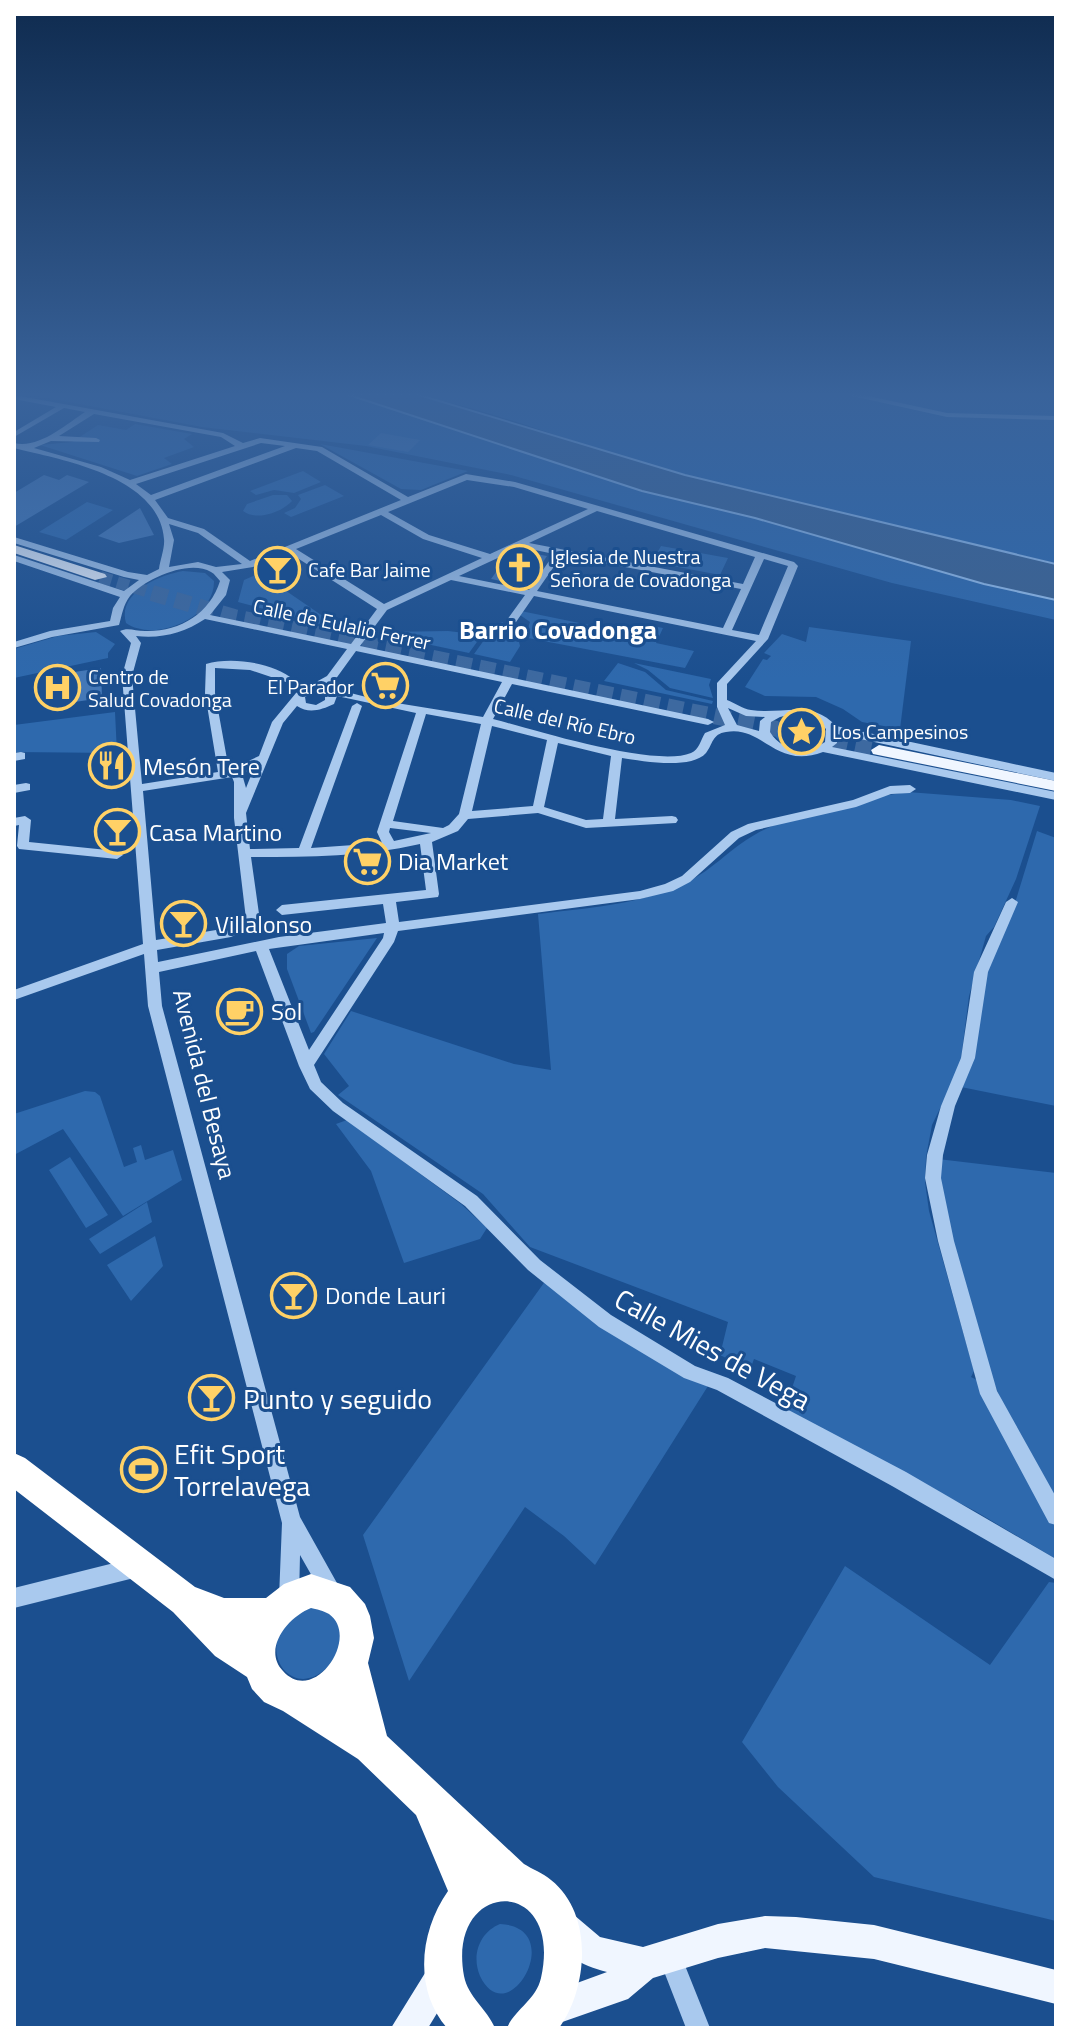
<svg xmlns="http://www.w3.org/2000/svg" width="1070" height="2042" font-family="'Titillium Web',sans-serif">
<style>
.green{fill:#2e69ad}
.water{fill:#3c6290;stroke:#9cc4f0;stroke-width:2}
.building{fill:#4478b7}
.lines{fill:none;stroke-linecap:round;stroke-linejoin:round}
.major-tunnel-far1{stroke:#3d69a0;stroke-width:12;stroke-dasharray:12 6;stroke-linecap:butt}
.major-tunnel{stroke:#3d69a0;stroke-width:16;stroke-dasharray:16 8;stroke-linecap:butt}
.minor{fill:#a9c9ee;fill-rule:evenodd}
.major{fill:#f0f6ff;fill-rule:evenodd}
.highway{fill:#fff;fill-rule:evenodd}
.labels{text-anchor:middle;dominant-baseline:central;stroke-width:6;stroke-linejoin:round;paint-order:stroke}
.far-poi-label{font-size:20px;fill:#fff;stroke:#1b4f8f;text-anchor:start}
.far-street-label{font-size:20px;fill:#fff;stroke:#1b4f8f}
.poi-label{font-size:24px;fill:#fff;stroke:#1b4f8f;text-anchor:start}
.street-label{font-size:24px;fill:#fff;stroke:#1b4f8f}
.far-district-label{font-size:26px;font-weight:bold;fill:#fff;stroke:#1b4f8f}
.near-street-label{font-size:28px;fill:#fff;stroke:#1b4f8f}
.near-poi-label{font-size:28px;fill:#fff;stroke:#1b4f8f;text-anchor:start}
</style>
<rect width="100%" height="100%" fill="#1b4f8f"/>
<path class="green" d="M26 394H346L642 491 755 518 984 584 1056 600V620L892 583 511 475 366 446 202 427Z
M409 394H1056V563C920 531 783 502 648 464 568 442 490 408 409 394Z
M135 424 192 434 184 439 194 447 164 458 172 464 137 476 40 445 72 442 98 425 126 430Z
M320 444 468 471 421 490 401 489Z
M303 471 321 482 294 493 274 490 256 495 250 491Z
M325 485 344 496 291 517 284 513 295 508 301 499 298 495Z
M273 495H287L292 501C281 513 256 521 243 511L247 504Z
M87 502 113 510 66 540 39 532Z
M661 546 728 558 720 575 652 562Z
M183 571 205 573 214 581C215 618 154 643 126 623 117 593 159 575 183 571Z
M260 573 330 621 355 629 323 625 238 602 244 580Z
M521 611 628 633 637 623 663 628 656 643 694 651 685 668 496 632 502 622 511 630 528 628 530 622 520 615Z
M809 627 911 641 900 729 862 722 843 709 816 697 765 696 745 687 763 659 767 660 771 656 764 653 782 634 806 642Z
M448 631 482 635 469 653 384 635 387 632Z
M96 632 115 644 108 653V658L14 678V649L58 636Z
M487 636 519 642 520 646 510 662 474 654Z
M618 663 645 672 666 690 713 701 712 704 604 681Z
M634 663 711 679 709 685 713 698 670 688 648 670Z
M115 712 117 753 14 752V725Z
M790 716C804 716 818 719 825 732L822 741C806 752 785 749 773 734L774 725Z
M908 792 1011 800 1040 806 1016 879 994 927 986 936 969 996 960 1067 932 1125 926 1157 925 1182 929 1211 974 1371 971 1377 979 1381 1056 1520V1559L975 1511 784 1412 796 1376 754 1359 750 1370 720 1355 728 1322 530 1247 483 1194 338 1095 349 1086 324 1054 351 1011 514 1064 551 1070 538 914C587 908 636 905 681 885 710 873 729 849 756 834 793 813 865 798 908 792Z
M1037 831 1056 838V1106L961 1087 986 976 1015 903Z
M377 938 314 1032 311 1033 287 969V954L299 946Z
M85 1091 95 1092 100 1096 124 1167 137 1162 133 1148 141 1145 145 1160 173 1150 182 1180 123 1216 63 1129 14 1155V1114Z
M347 1120 461 1204 487 1228 480 1239 404 1263 371 1171 336 1124Z
M70 1157 108 1215 86 1228 49 1170Z
M938 1159 1056 1173V1505L1003 1405 986 1363 938 1187Z
M147 1202 152 1222 100 1254 89 1239Z
M155 1236 163 1266 131 1301 107 1265Z
M546 1280 708 1386 595 1565 564 1536 525 1507 409 1681 363 1535Z
M845 1566 990 1665 1049 1582 1056 1583V1921L874 1877 778 1787 742 1742Z
M311 1607C318 1609 328 1611 333 1616 360 1644 313 1701 284 1670 277 1662 275 1650 277 1640 281 1622 295 1614 311 1607Z
M500 1924C569 1927 508 2035 480 1976 471 1955 480 1932 500 1924Z"/>
<path class="water" d="M346 394H416L685 475 1056 564V600L984 584 755 518 642 491Z"/>
<path class="building" d="M381 433 420 440 408 452 368 445Z
M44 475 59 480 67 475 89 482 14 527V493Z
M140 508 154 535 119 543 98 536Z
M520 551 547 556 527 586 491 579 507 557Z
M101 668 102 698 54 705V675Z"/>
<g class="lines">
<path class="major-tunnel-far1" d="M100 577 159 595"/>
<path class="major-tunnel" d="M152 593 234 617 879 750"/>
<path class="minor" d="M843 394H859L947 413 1056 416V420L947 417Z
M14 395 223 433 243 443 260 438 322 447 408 497 466 474 515 482 794 562 798 566 768 639 727 684V700C735 703 743 709 751 710 782 715 812 699 836 726L1056 773V781L837 734V743L832 747 1056 792V800L823 752C775 770 763 725 726 732 712 734 713 744 706 753 691 770 642 761 622 758L615 819 672 816 676 817 678 820 676 823 586 828 538 813 468 819 458 831 432 842 439 894 438 897 396 902 399 922 640 891 665 884 682 876 731 832 748 824 853 800 890 786 910 785 916 789 910 793 891 794 856 807 756 830 739 838 690 882 673 891 640 899 398 931 394 942 314 1065 321 1082 343 1103 477 1196 540 1260 611 1315 695 1366 728 1378 906 1472 1056 1559V1580L892 1486 717 1390 684 1378 599 1327 528 1270 465 1206 333 1111 310 1089 299 1066 256 951 159 972 162 1006 300 1517 342 1592 339 1599 332 1602 325 1599 300 1555 299 1598 296 1605 289 1608 282 1605 279 1598 282 1523 148 1006 144 954 14 1000V990L143 944 122 676 131 643 120 631C128 627 135 631 145 631 179 632 210 614 220 581 217 578 215 574 211 572 189 559 145 579 130 596 123 605 122 615 119 625L52 637 14 648V642L50 631 110 621 113 608 120 597 14 561V555L124 591 139 580 124 577 14 543V537L128 572 147 575 159 569C160 560 165 548 164 539 159 476 62 460 14 448V443C39 449 65 425 85 412L64 408 14 437V432L56 407 14 399ZM94 414 221 437 235 446 130 480 101 467 34 448 51 441 99 442 100 440 96 438 59 436ZM261 443 285 446 151 495 136 484ZM296 448 317 451 401 500 250 561 204 529 168 518 155 500ZM467 480 514 487 588 509 490 554 429 535 388 512ZM597 511 755 557 743 584 529 543ZM381 515 423 539 482 558 384 604 296 549ZM169 524 198 533 242 564 216 567 198 562 169 567 174 540ZM521 547 554 554 529 590 459 576ZM288 552 377 609 351 644 210 615 226 595 230 580 222 572 253 567ZM562 555 741 589 723 628 537 591ZM764 559 788 566 759 635 732 630ZM451 580 525 595 507 620 512 623 516 622 534 596 756 641 717 683V707L725 725 705 733C701 739 699 750 691 753 655 768 535 730 493 719L512 684 708 725 714 722 708 719 360 646 387 610ZM205 619 347 649 327 676 296 693 272 722 259 756 229 770 215 693V668L250 670 289 683 294 680C274 663 232 656 206 664L205 693 218 772 142 784 132 676 141 643 136 636C161 639 184 633 205 619ZM356 651 502 682 483 717 378 700 323 686 335 680ZM316 691 325 693V700L316 705 306 703 305 697ZM337 696 416 713 377 832 382 843 311 848 362 706 357 703 352 706 299 848 250 849 246 813 283 723 297 706C309 714 321 710 334 704ZM728 708 746 716 765 717 760 721 759 731 737 725ZM426 714 481 724 459 814 449 825 443 828 393 821ZM792 714C806 715 817 719 826 729L825 742C807 754 782 752 770 732L771 722 780 717ZM492 726 547 740 533 806 472 811ZM558 743 611 756 603 819 586 820 544 807ZM254 768 246 788 242 774ZM232 777 234 782V818L246 919 228 928 156 940 143 791ZM390 828 431 833 394 841 389 832ZM420 844 426 890 282 905 276 910 282 915 383 904 386 923 279 937 158 962 157 950 231 937 258 924 260 921 251 857C308 857 364 857 420 844ZM384 933 383 938 309 1050 269 949Z
M21 752 25 753V759L14 761V753Z
M26 783 30 784V790L14 793V785Z
M25 816 31 820 29 842 117 851 123 855 117 859 19 849 17 846 19 825 14 826V818Z
M1012 898 1018 902 988 972 975 1058 955 1106 943 1155 941 1178 954 1241 997 1391 1056 1497V1525L1049 1523 980 1394 938 1241 925 1178 927 1155 941 1106 961 1058 974 972 1006 902Z
M138 1557 145 1560 148 1567 145 1574 138 1577 14 1608V1588Z
M670 1944 678 1948 710 2028H686L658 1956 662 1948Z"/>
<path class="major" d="M14 545 105 574 107 577 95 580 14 553Z
M879 745 1056 781V791L873 754 871 750Z
M562 1911 574 1915 600 1937 643 1947 718 1924 765 1916 796 1917 874 1925 1056 1970V2004L874 1959 765 1948 718 1958 653 1978 628 1999 548 2027 536 2022 531 2010 536 1998 607 1972C582 1966 556 1952 546 1927L550 1915Z
M442 1960 454 1965 459 1977 428 2028H391L430 1965Z"/>
<path class="highway" d="M14 1453 25 1458 195 1587 224 1598H266L284 1584 311 1574 350 1587 365 1604 370 1616 374 1638 368 1663 387 1736 524 1864C532 1869 543 1873 551 1880 594 1914 588 1988 559 2028H507C515 2009 536 2000 541 1978 564 1874 446 1878 464 1976 468 1997 487 2009 495 2028H447C413 1989 420 1931 448 1891L416 1815 358 1759 283 1711 264 1702 252 1689 247 1677 215 1656 173 1612 14 1489ZM311 1608C316 1609 324 1611 329 1614 361 1637 314 1706 283 1671 262 1649 288 1617 311 1608Z"/>
</g>
<linearGradient id="sky" x2="0" y2="1"><stop stop-color="#0f2b4f"/><stop offset="0.58" stop-color="#39639b"/><stop offset="1" stop-color="#39639b" stop-opacity="0"/></linearGradient>
<rect width="1070" height="680" fill="url(#sky)"/>
<defs>
<symbol id="church-ring" viewBox="-11 -11 22 22"><circle r="9.5" fill="#1b4f8f" stroke="#ffd166" stroke-width="1.5"/><path d="M-1.2-6h2.4v3.5h3.3v2.4h-3.3V6h-2.4V-.1h-3.3v-2.4h3.3Z" fill="#ffd166"/></symbol>
<symbol id="bar-ring" viewBox="-11 -11 22 22"><circle r="9.5" fill="#1b4f8f" stroke="#ffd166" stroke-width="1.5"/><path d="M-6-5H6L.8 .8V4.5H3.5V6h-7V4.5H-.8V.8Z" fill="#ffd166"/></symbol>
<symbol id="supermarket-ring" viewBox="-11 -11 22 22"><circle r="9.5" fill="#1b4f8f" stroke="#ffd166" stroke-width="1.5"/><path d="M-6-5.5h2.5l.6 2H6L4.5 2H-2.5L-4.4-4H-6ZM-1.5 3.2a1.3 1.3 0 1 0 .1 0ZM3 3.2a1.3 1.3 0 1 0 .1 0Z" fill="#ffd166"/></symbol>
<symbol id="hospital-ring" viewBox="-11 -11 22 22"><circle r="9.5" fill="#1b4f8f" stroke="#ffd166" stroke-width="1.5"/><path d="M-5-5h3v3.5h4V-5h3V5h-3V1.5h-4V5h-3Z" fill="#ffd166"/></symbol>
<symbol id="sight-ring" viewBox="-11 -11 22 22"><circle r="9.5" fill="#1b4f8f" stroke="#ffd166" stroke-width="1.5"/><path d="M0-6L1.8-2.2L6-1.7L2.9 1.2L3.7 5.4L0 3.3L-3.7 5.4L-2.9 1.2L-6-1.7L-1.8-2.2Z" fill="#ffd166"/></symbol>
<symbol id="restaurant-ring" viewBox="-11 -11 22 22"><circle r="9.5" fill="#1b4f8f" stroke="#ffd166" stroke-width="1.5"/><path d="M-5-6h1v4h1v-4h1v4h1v-4h1v5L-1.5 .5V6h-2V.5L-5-1ZM5-6V6H3V1.5H1.5Q1.5-4 5-6Z" fill="#ffd166"/></symbol>
<symbol id="cafe-ring" viewBox="-11 -11 22 22"><circle r="9.5" fill="#1b4f8f" stroke="#ffd166" stroke-width="1.5"/><path d="M-5.5-4.5H6V0H3Q3 3.5 0 3.5H-2.5Q-5.5 3.5-5.5 0ZM3-3.2v2h1.7v-2ZM-6 4.5H4V6H-6Z" fill="#ffd166"/></symbol>
<symbol id="stadium-ring" viewBox="-11 -11 22 22"><circle r="9.5" fill="#1b4f8f" stroke="#ffd166" stroke-width="1.5"/><path d="M0-5a6.5 5 0 1 0 0 10a6.5 5 0 1 0 0-10ZM-3.5-1.8h7v3.6h-7Z" fill="#ffd166"/></symbol>
</defs>
<g fill-rule="evenodd">
<use href="#church-ring" x="494" y="542" width="51" height="51"/>
<use href="#bar-ring" x="252" y="544" width="51" height="51"/>
<use href="#supermarket-ring" x="360" y="660" width="51" height="51"/>
<use href="#hospital-ring" x="32" y="662" width="51" height="51"/>
<use href="#sight-ring" x="776" y="706" width="51" height="51"/>
<use href="#restaurant-ring" x="86" y="740" width="51" height="51"/>
<use href="#bar-ring" x="92" y="806" width="51" height="51"/>
<use href="#supermarket-ring" x="342" y="836" width="51" height="51"/>
<use href="#bar-ring" x="158" y="898" width="51" height="51"/>
<use href="#cafe-ring" x="214" y="986" width="51" height="51"/>
<use href="#bar-ring" x="268" y="1270" width="51" height="51"/>
<use href="#bar-ring" x="186" y="1372" width="51" height="51"/>
<use href="#stadium-ring" x="118" y="1444" width="51" height="51"/>
</g>
<g class="labels">
<g class="far-poi-label">
<text x="550" y="556">Iglesia de Nuestra<tspan x="550" dy="23">Señora de Covadonga</tspan></text>
<text x="308" y="569">Cafe Bar Jaime</text>
<text x="88" y="676">Centro de<tspan x="88" dy="23">Salud Covadonga</tspan></text>
<text x="354" y="686" text-anchor="end">El Parador</text>
<text x="832" y="731">Los Campesinos</text>
</g>
<g class="far-street-label">
<text transform="translate(342 624) rotate(12)">Calle de Eulalio Ferrer</text>
<text transform="translate(565 721) rotate(13)">Calle del Río Ebro</text>
</g>
<g class="poi-label">
<text x="143" y="766">Mesón Tere</text>
<text x="149" y="832">Casa Martino</text>
<text x="398" y="861">Dia Market</text>
<text x="215" y="924">Villalonso</text>
<text x="271" y="1011">Sol</text>
<text x="325" y="1295">Donde Lauri</text>
</g>
<g class="street-label">
<text transform="translate(205 1084) rotate(76)">Avenida del Besaya</text>
</g>
<g class="far-district-label">
<text x="558" y="629">Barrio Covadonga</text>
</g>
<g class="near-street-label">
<text transform="translate(713 1349) rotate(29)">Calle Mies de Vega</text>
</g>
<g class="near-poi-label">
<text x="243" y="1398">Punto y seguido</text>
<text x="174" y="1453">Efit Sport<tspan x="174" dy="32">Torrelavega</tspan></text>
</g>
</g>
<rect width="1070" height="2042" fill="none" stroke="#ffffff" stroke-width="32"/>
</svg>
